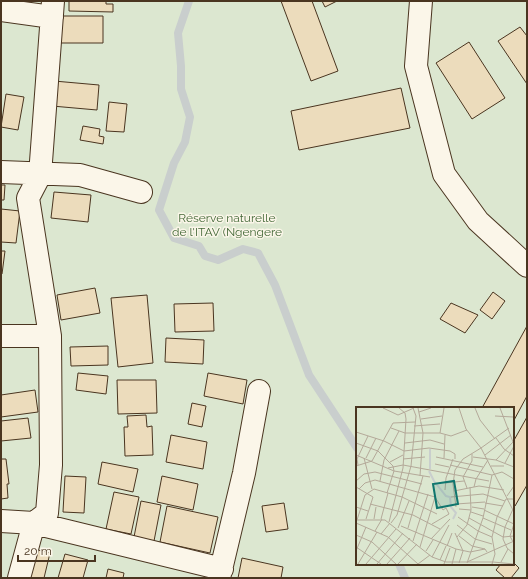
<svg xmlns="http://www.w3.org/2000/svg" width="528" height="579" font-family="Raleway,sans-serif">
<style>
.green{fill:#dce7d0;stroke:#887966;fill-rule:evenodd}
.lines{fill:none;stroke-linecap:round;stroke-linejoin:round}
.stream{stroke:#c9cecd;stroke-width:8}
.building{fill:#ecdcbc;stroke:#4a3520}
.minor-casing{stroke:#4a3520;stroke-width:24}
.minor{stroke:#fbf6e9;stroke-width:22}
.labels{text-anchor:middle;dominant-baseline:central;stroke-width:3;stroke-linejoin:round;paint-order:stroke}
.park-label{font-size:12px;fill:#436837;stroke:#fbf6e9}
.inset-river{fill:none;stroke:#c9cecd;stroke-width:2}
.inset-road{fill:none;stroke:#b4a999;stroke-width:1}
.view{fill:#0f766e;fill-opacity:0.15;stroke:#0f766e;stroke-width:2}
.inset-edge{fill:none;stroke:#4a3520;stroke-width:2}
</style>
<rect width="100%" height="100%" fill="#fbf6e9"/>
<path class="green" d="M1 1H527V578H1ZM357 408H513V564H357Z"/>
<g class="lines">
<path class="stream" d="M189 1 178 33 181 66V89L190 117 185 142 174 163 159 210 174 238 199 246 205 256 218 260 243 249 258 253 275 285 309 375 357 448
M399 564 405 578"/>
</g>
<path class="building" d="M69 1H106V4H113V12L69 11Z
M281 1H312L338 71 311 81Z
M322 1H337L325 7Z
M59 16H103V43H59Z
M520 27 527 36V84L498 41Z
M469 42 505 98 472 119 436 63Z
M54 81 99 85 97 110 52 106Z
M401 88 410 128 299 150 291 111Z
M6 94 24 97 18 130 1 127Z
M109 102 127 104 124 132 106 131Z
M83 126 100 129 99 136 104 137 103 144 80 140Z
M1 185H5L4 200H1Z
M54 192 91 195 88 222 51 218Z
M1 209 20 211 16 243 1 242Z
M1 251H5L2 274H1Z
M95 288 100 313 61 320 57 295Z
M493 292 505 301 492 319 480 310Z
M147 295 153 363 118 367 111 298Z
M213 303 214 331 175 332 174 304Z
M451 303 478 315 465 333 440 319Z
M527 326V396L513 422V408H482Z
M166 338 204 340 203 364 165 362Z
M108 346V365L71 366 70 347Z
M78 373 108 376 106 394 76 390Z
M208 373 247 380 243 404 204 396Z
M117 380H156L157 413 118 414Z
M35 390 38 412 1 417V395Z
M192 403 206 406 202 427 188 424Z
M146 415 147 427 152 426 153 455 125 456 124 427H128L127 416Z
M527 417V485L515 506 513 505V442Z
M28 418 31 438 1 441V421Z
M171 435 207 442 203 469 166 462Z
M1 459H6L9 484H7L8 498 1 499Z
M102 462 138 469 133 492 98 484Z
M65 476 86 477 84 513 63 512Z
M162 476 198 484 193 510 157 502Z
M114 492 139 497 131 534 106 529Z
M141 501 161 505 154 541 134 537Z
M284 503 288 529 266 532 262 506Z
M167 506 218 517 210 553 160 542Z
M34 549 50 553 44 578H27Z
M65 554 88 560 83 578H58Z
M242 558 283 567 281 578H238Z
M513 562 519 568 511 578H505L496 570 501 564H513Z
M108 569 124 573 123 578H106Z"/>
<g class="lines">
<defs>
<path id="minor" d="M421 1 416 66 444 174 478 221 527 266
M1 10 52 17
M1 172 80 175 141 192
M1 336H50
M1 521 34 523 222 569
M19 578 34 523 47 513 51 465 50 336 28 198 40 175 53 1
M219 578 244 473 259 391"/>
</defs>
<use href="#minor" class="minor-casing"/>
<use href="#minor" class="minor"/>
</g>
<g class="labels">
<g class="park-label">
<text x="227" y="218">Réserve naturelle<tspan x="227" dy="14">de l'ITAV (Ngengere</tspan></text>
</g>
</g>
<g transform="translate(356 407)">
<rect width="158" height="158" fill="#fbf6e9"/>
<path d="M0 1H158V157H0Z" fill="#dce7d0"/>
<path class="inset-river" d="M74 62V42M73 64 78 74 90 89 94 90 95 100 100 106 97 112"/>
<path class="inset-road" d="M27 1 42 8 58 1M62 1 67 26 64 69M103 1 110 22 125 41 158 105M119 1 124 13 139 32M144 1 157 35M63 5 75 1M139 9 157 10M65 12 86 9M58 19 84 17M35 21 49 26H84L95 29 111 23M0 25 28 34 48 44 73 41 94 44 99 47V52M84 26 88 1M140 31 148 42 158 49M0 36 22 44 37 59 38 64 31 86M49 36 74 33 88 37M125 41 153 21M0 48 38 64 74 70M129 48 155 28M80 50 127 60M117 50 140 53 158 60M8 51 16 82M10 51 20 31M88 51 89 28M47 52 69 50M140 53 158 34M34 55 47 48M149 56 158 39M79 57 93 60M2 58 1 52 12 29M94 58 136 68M0 59 16 54 37 16 59 15M135 59H148M32 61 47 58 133 74M0 74 8 67 19 65 66 77M24 74 28 53 43 24M89 76 108 74M0 80 17 90 10 112M118 80 120 72 132 53M111 81 107 70 116 54V47M3 82 9 76 19 73 79 90 87 103 90 101 93 107 76 117M89 83 90 71 97 52M98 84 123 79 148 83M151 89 158 79M95 90 127 87 149 94M129 96 147 99M14 97 57 108 84 122M100 97 129 95M0 100 12 104M100 100 97 77 99 63 107 52 125 41M116 100 128 102M103 102 115 103M157 102 149 120 147 132 151 141 158 147M128 103 158 117M115 105 127 109M102 110 122 124 136 130M113 111 147 130 158 129M127 111 155 123M18 112 20 100M25 112 32 86M0 113H29L76 150 90 155H137L158 157M1 113 9 88 18 82 46 90 81 107M33 115 47 61 50 12 49 6 43 1M0 116 32 130 62 157M35 116 41 108 55 59 60 9 57 1M158 117 154 129 158 137M101 118 119 132 136 137M45 119 100 142 114 145 129 142M42 121 53 94M52 121 67 69M19 124 26 112M99 126 107 144 103 156M25 127 34 116M0 128 16 135 40 157M103 129 116 139 129 142 131 145M101 130 111 118 115 103 114 80M75 132 94 112M57 134 72 87M91 139 96 126M0 140 25 157M64 140 79 90M0 144 10 120M70 144 77 133M76 150 93 118M84 153 90 139M111 155 156 135M145 155 152 142M111 156 127 111 136 68 146 65 158 72M2 157 21 125M10 157 40 122M21 157 47 126M31 157 54 131M42 157 61 137M62 157 74 148M88 157 94 141M96 157 100 142M136 157 139 147 136 130 141 110 150 92H158"/>
<path class="view" d="M98 74 102 97 81 101 77 77Z"/>
<rect width="158" height="158" class="inset-edge"/>
</g>
<rect width="528" height="579" fill="none" stroke="#4a3520" stroke-width="4"/>
<path d="M18 555v6h77v-6" fill="none" stroke="#4a3520" stroke-width="2"/>
<text x="24" y="555" font-size="12" fill="#4a3520" stroke="#fbf6e9" stroke-width="3" paint-order="stroke">20 m</text>
</svg>
